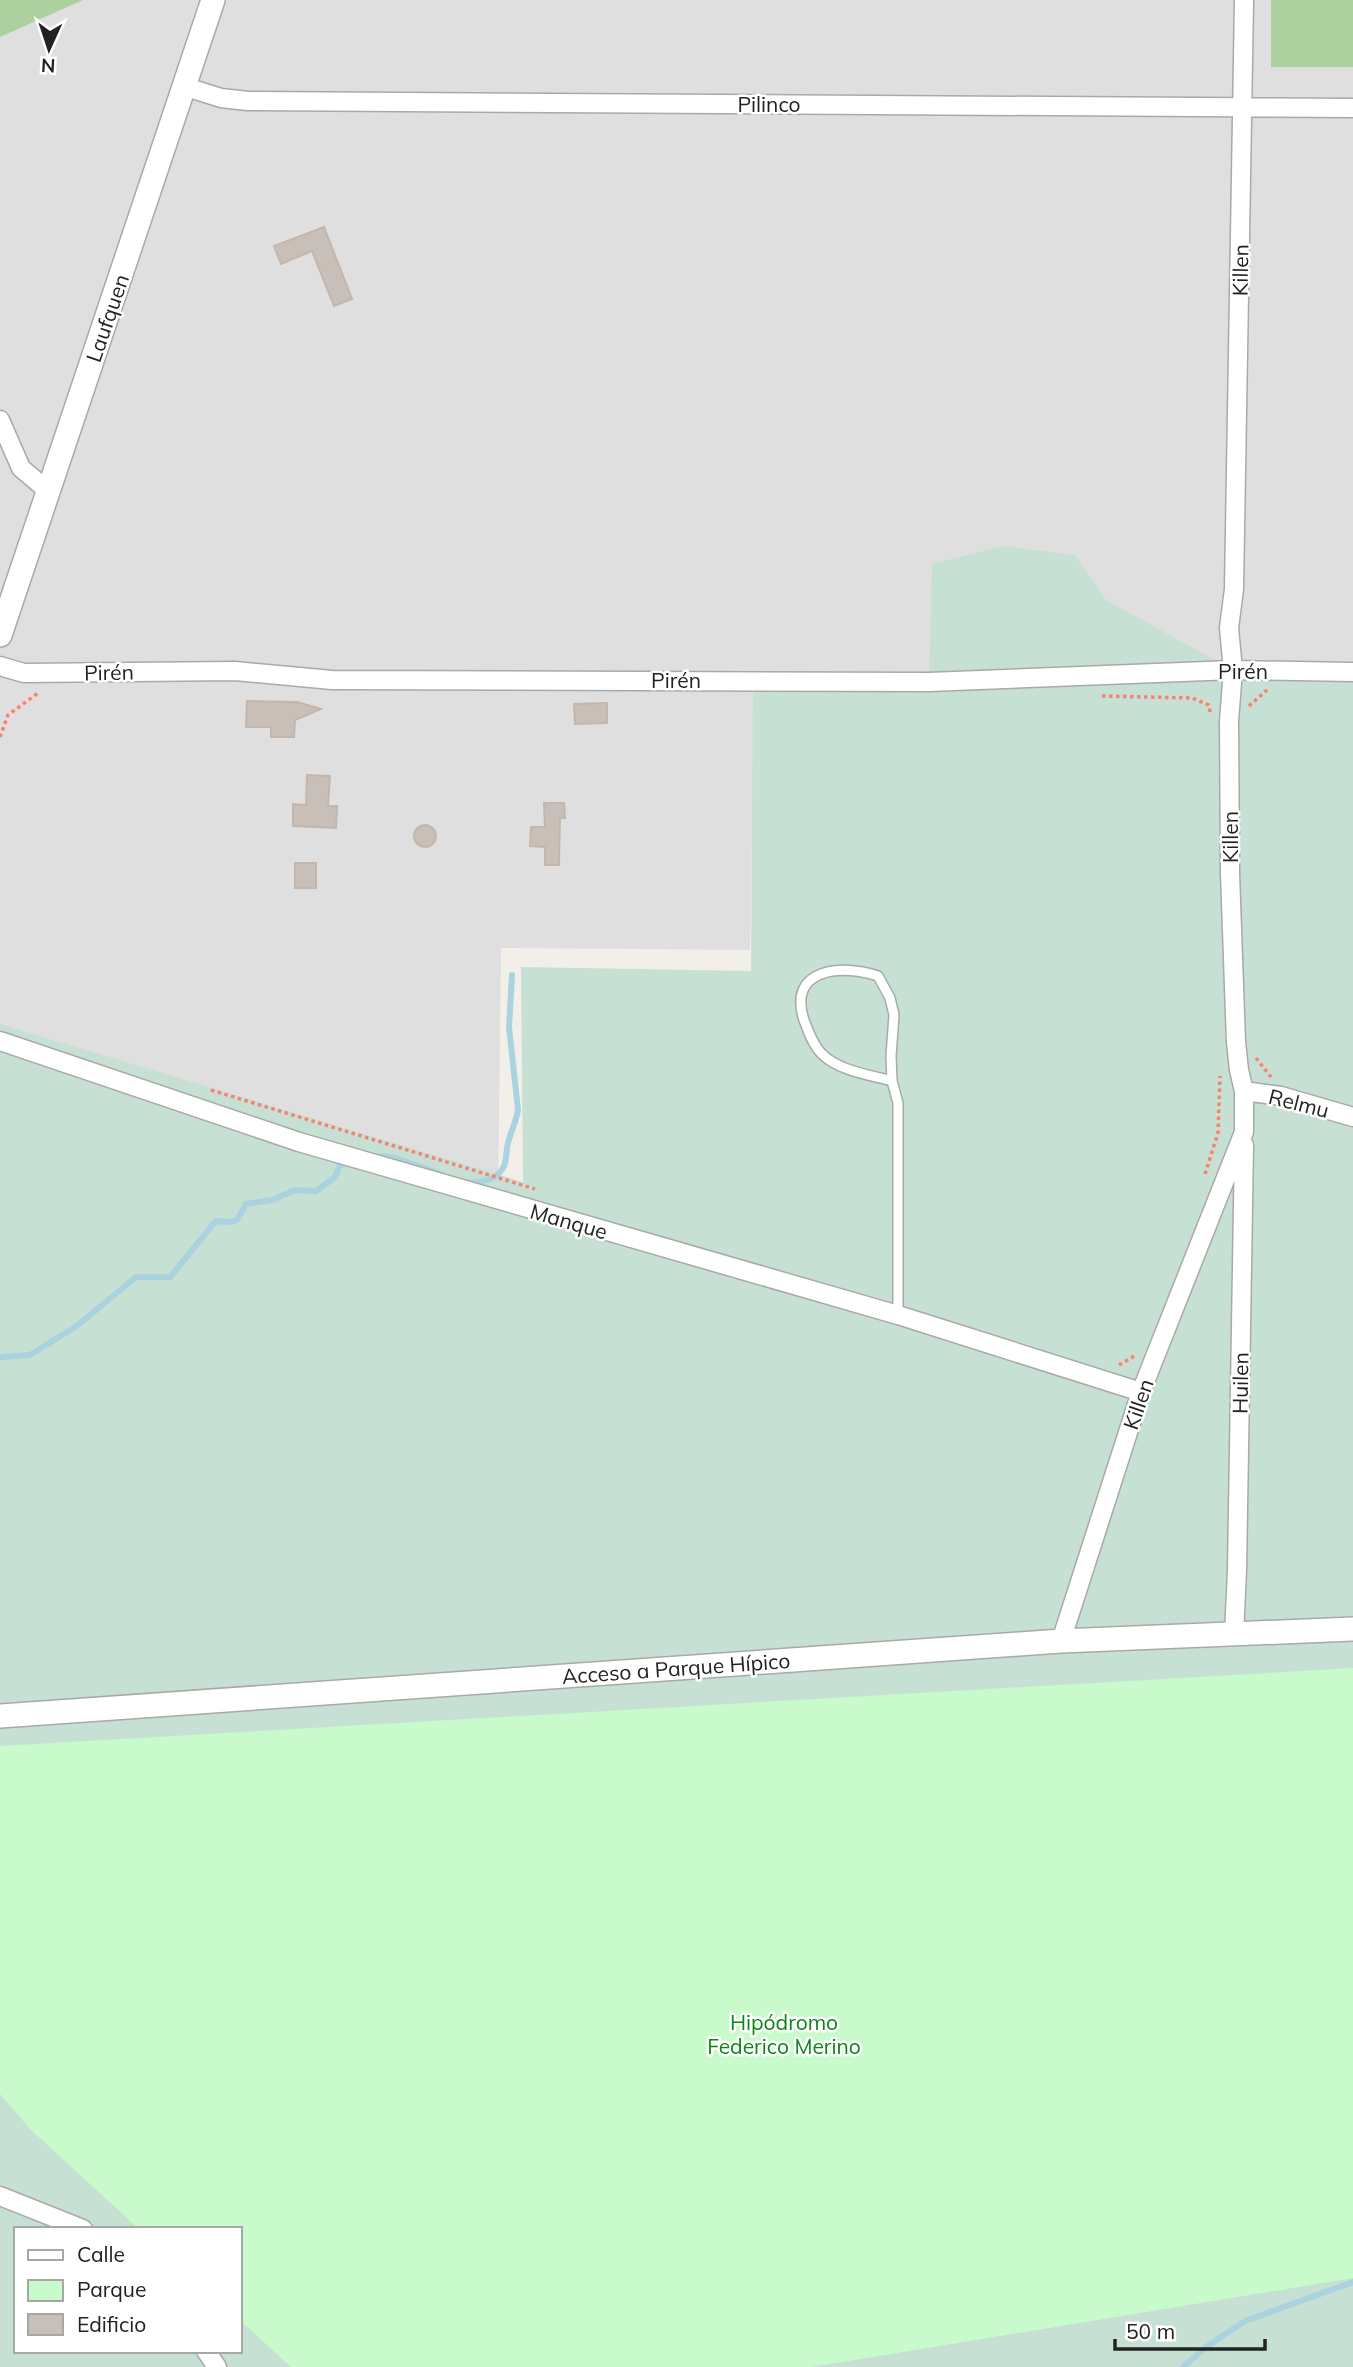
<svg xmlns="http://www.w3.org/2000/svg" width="1353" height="2367" font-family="Mulish,sans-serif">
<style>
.residential{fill:#e0dfdf}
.forest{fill:#add19e}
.wetland{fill:#c6e0d4;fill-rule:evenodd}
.park{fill:#c8facc}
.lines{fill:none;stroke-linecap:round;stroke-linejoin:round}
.stream{stroke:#aad3df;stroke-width:6}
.building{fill:#c7bfb8;stroke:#c4b6ab;stroke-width:2}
.service-casing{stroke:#a9a9a9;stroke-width:12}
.minor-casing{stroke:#a9a9a9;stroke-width:21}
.tertiary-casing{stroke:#a9a9a9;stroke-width:26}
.path{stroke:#fa8072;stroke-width:3.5;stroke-dasharray:3.5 3.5;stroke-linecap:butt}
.service{stroke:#fff;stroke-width:9}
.minor{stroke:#fff;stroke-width:18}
.tertiary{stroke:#fff;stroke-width:23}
.labels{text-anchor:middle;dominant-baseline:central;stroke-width:5;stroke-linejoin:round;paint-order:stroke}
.street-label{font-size:21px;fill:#222;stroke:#fff}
.park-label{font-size:21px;fill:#0c8416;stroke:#fff}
</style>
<rect width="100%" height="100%" fill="#f2efe9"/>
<path class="residential" d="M0 0H1353V1117L929 829 752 827 750 950 501 948 498 1200 0 1041Z"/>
<path class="forest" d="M0 0H83L0 37Z
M1271 0H1353V67H1271Z"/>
<path class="wetland" d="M1002 546 1075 555 1106 600 1233 670 1353 672V2367H0V1024L523 1182 521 967 751 971 753 681 929 682 932 564ZM16 2229H240V2351H16Z"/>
<path class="park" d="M1353 1668V2278L812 2367H291L240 2320V2229H139L30 2129 0 2094V1746Z"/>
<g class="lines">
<path class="stream" d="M374 1156 392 1157 441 1174
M464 1182C478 1184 498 1180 504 1166 507 1159 506 1150 508 1143 511 1131 516 1122 518 1110L509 1027 512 975
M0 1357 30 1355 78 1325 136 1277H170L216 1221 230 1222 237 1220 246 1204 273 1200 294 1190 316 1191 335 1177 340 1165 350 1163
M1183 2367 1206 2347 1245 2321 1353 2282"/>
</g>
<path class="building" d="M324 227 352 299 334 306 312 251 281 264 274 246Z
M247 701 297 702 321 709 295 720 294 737H271V727H246Z
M607 703V723L575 724 574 704Z
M307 775 330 776 328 806H337L336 828 293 826V804L306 805Z
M544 803H564L565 818H560L559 865H545V847L530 846 531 827H545Z
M414 836a11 11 0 1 1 22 0a11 11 0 1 1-22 0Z
M295 863H316V888H295Z"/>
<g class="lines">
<defs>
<path id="service" d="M892 1081C870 1075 839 1071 822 1054 813 1045 808 1031 804 1020 787 968 842 964 878 976L890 998 894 1015 891 1056 892 1081 898 1103V1315"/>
<path id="minor" d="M186 87 221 98 248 101 1353 108
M0 420 21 468 48 491
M0 666 24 673 235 671 332 680 929 682 1233 670 1353 672
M0 1041 299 1142 898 1315 1141 1392
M1244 1091 1281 1096 1353 1117
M1234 1635 1237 1570 1244 1145
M1061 1641 1141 1392 1244 1132V1091L1239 1070 1236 1042 1230 873 1229 721 1233 670 1229 628 1234 589 1244 0
M0 2196 83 2229
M206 2351 217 2367"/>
<path id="tertiary" d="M0 635 213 0
M0 1716 1061 1641 1353 1629"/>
</defs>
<use href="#service" class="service-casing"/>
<use href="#minor" class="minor-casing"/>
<use href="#tertiary" class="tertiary-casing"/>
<path class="path" d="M1102 696 1192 698 1209 705 1210 712
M1249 706 1267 690
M0 737 8 715 38 693
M1256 1058 1271 1077
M211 1090 535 1189
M1205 1174 1218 1133 1220 1076
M1119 1365 1136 1355"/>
<use href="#service" class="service"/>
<use href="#minor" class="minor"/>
<use href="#tertiary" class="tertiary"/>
</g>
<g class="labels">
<g class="street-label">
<text x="769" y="104">Pilinco</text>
<text transform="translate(1240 270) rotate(-89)">Killen</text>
<text transform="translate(107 318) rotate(-71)">Laufquen</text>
<text x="1243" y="671">Pirén</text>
<text transform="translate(109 672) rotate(-1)">Pirén</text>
<text x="676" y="680">Pirén</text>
<text transform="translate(1230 837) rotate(-90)">Killen</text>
<text transform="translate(1299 1103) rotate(14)">Relmu</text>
<text transform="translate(569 1221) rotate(16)">Manque</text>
<text transform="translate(1240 1383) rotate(-89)">Huilen</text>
<text transform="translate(1138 1404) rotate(-71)">Killen</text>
<text transform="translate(676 1668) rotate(-4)">Acceso a Parque Hípico</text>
</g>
<g class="park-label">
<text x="784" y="2022">Hipódromo<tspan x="784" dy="24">Federico Merino</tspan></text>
</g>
</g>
<rect x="14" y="2227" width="228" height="126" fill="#ffffff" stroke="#a7a7a7" stroke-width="2"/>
<rect x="28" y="2250" width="35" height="10" fill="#ffffff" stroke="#a7a7a7" stroke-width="2"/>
<text x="77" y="2262" font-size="21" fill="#222222">Calle</text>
<rect x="28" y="2280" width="35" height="21" fill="#c8facc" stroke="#a7a7a7" stroke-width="2"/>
<text x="77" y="2297" font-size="21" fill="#222222">Parque</text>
<rect x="28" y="2314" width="35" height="21" fill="#c7bfb8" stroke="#a7a7a7" stroke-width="2"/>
<text x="77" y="2332" font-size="21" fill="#222222">Edificio</text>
<g transform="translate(49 49) rotate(183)" stroke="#ffffff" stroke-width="5" paint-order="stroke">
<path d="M0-5L12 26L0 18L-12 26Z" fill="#222222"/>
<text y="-10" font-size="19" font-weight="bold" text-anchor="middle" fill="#222222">N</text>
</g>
<path d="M1115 2339v10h150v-10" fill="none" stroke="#222222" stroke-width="3.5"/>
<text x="1126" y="2339" font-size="21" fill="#222222" stroke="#ffffff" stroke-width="5" paint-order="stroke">50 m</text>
</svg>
